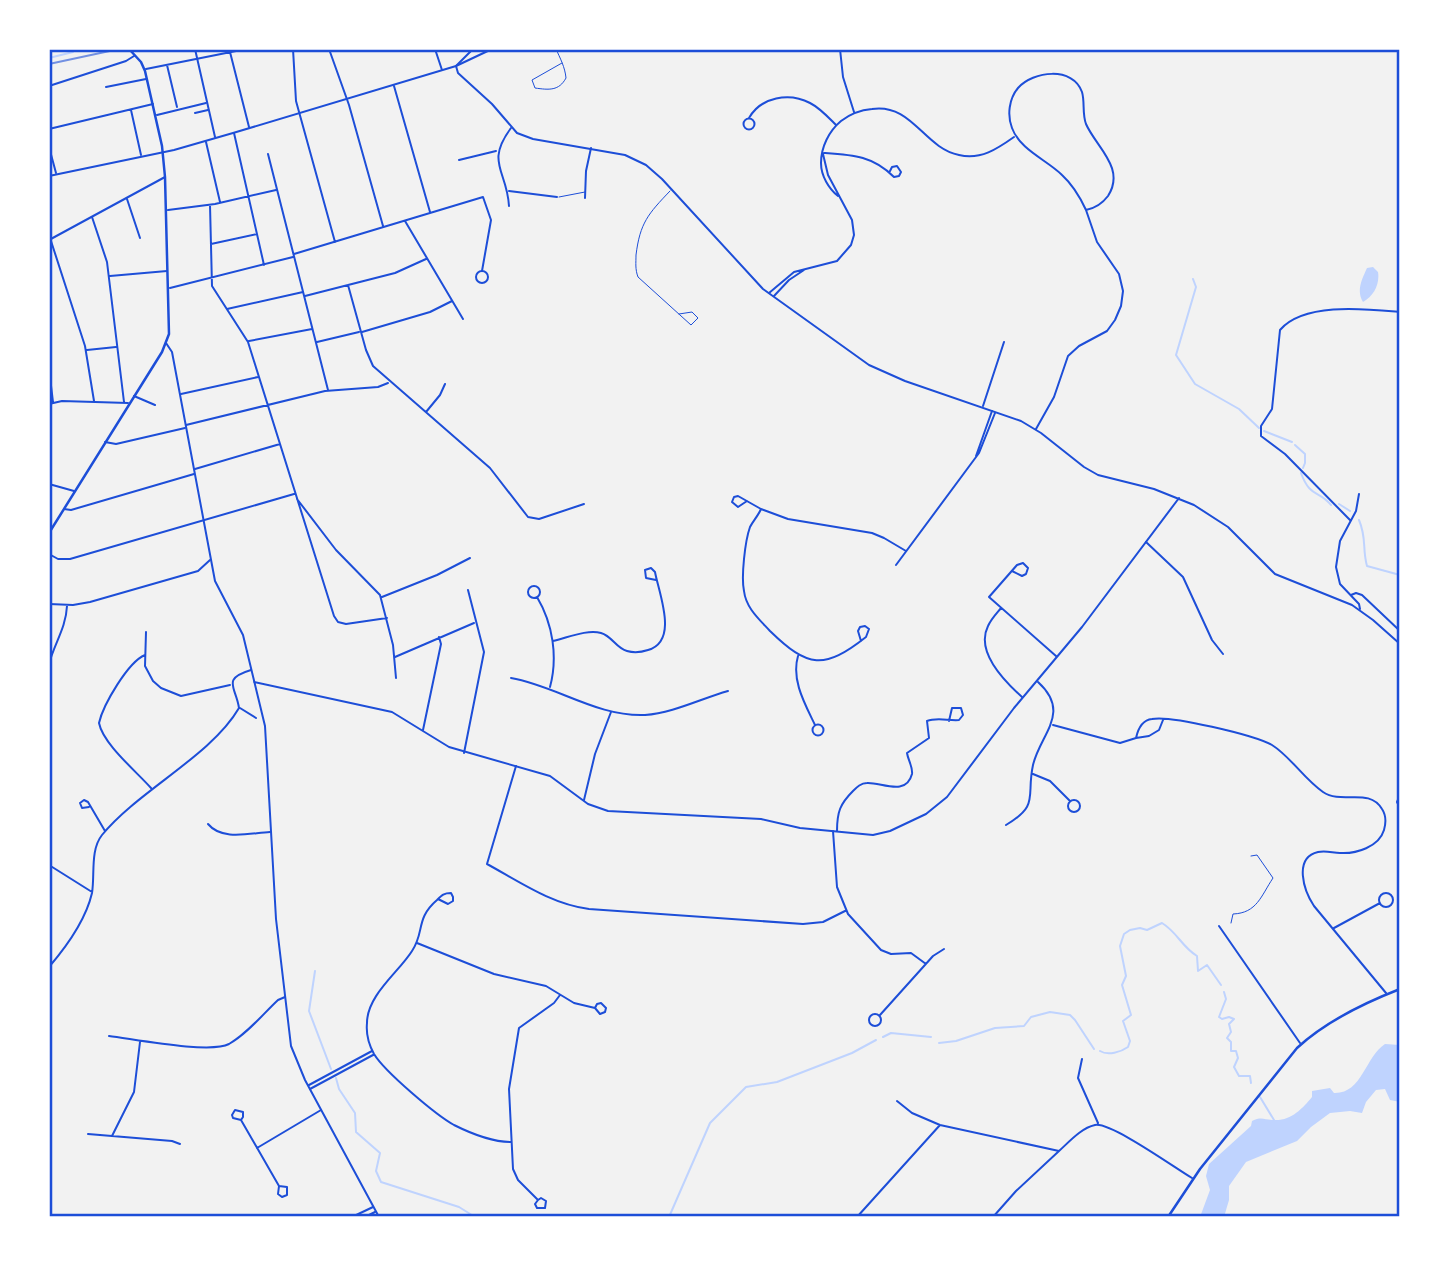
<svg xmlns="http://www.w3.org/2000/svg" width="1449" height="1266" font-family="Jost,sans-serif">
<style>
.water{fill:#bfd3fe}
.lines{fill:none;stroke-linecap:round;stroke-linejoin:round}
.stream{stroke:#bfd3fe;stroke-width:2}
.service{stroke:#1d4ed8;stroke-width:1}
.pedestrian{stroke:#1d4ed8;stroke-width:1}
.minor{stroke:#1d4ed8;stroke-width:2}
.tertiary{stroke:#1d4ed8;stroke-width:2}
.secondary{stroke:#1d4ed8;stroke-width:2}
.primary{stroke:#1d4ed8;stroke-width:2.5}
.rail{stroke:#7290e2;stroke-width:2}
.neatline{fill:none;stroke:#1d4ed8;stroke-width:2.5}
</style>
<rect width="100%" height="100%" fill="#f2f2f2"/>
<path class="water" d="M1373 267 1378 272C1380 284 1374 296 1363 302 1356 291 1362 279 1367 268Z
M1385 1044 1400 1045V1102L1390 1100 1385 1089 1376 1090 1366 1102 1362 1113 1350 1111 1330 1113 1311 1127 1297 1141 1246 1162 1229 1186V1200L1224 1217H1200L1210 1190 1206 1176 1209 1164 1251 1126 1252 1121C1262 1116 1264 1120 1274 1120 1291 1121 1302 1109 1312 1097V1091L1330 1088 1334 1093C1362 1094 1365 1057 1385 1044Z"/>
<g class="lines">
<path class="stream" d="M78 51 82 49
M49 58 73 52
M1193 279 1196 287 1176 355 1195 384 1239 409 1259 428
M1264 431 1292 442
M1295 445 1305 454V463L1303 468
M1301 473C1310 498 1319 490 1331 505
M1339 504 1350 511
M1359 520C1367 539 1362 548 1367 566L1400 575
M315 971 309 1011 331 1069
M1224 992 1226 999 1219 1017 1222 1019 1229 1017 1234 1019 1229 1024 1231 1032 1227 1038 1231 1042V1051H1236L1238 1058 1234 1067 1239 1076H1250L1251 1083
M883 1037 891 1033 931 1037
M939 1043 956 1041 995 1028 1024 1026 1031 1017 1050 1012 1070 1015 1075 1020 1094 1049
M1100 1051C1108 1056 1121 1052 1128 1047L1130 1041 1123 1021 1131 1015 1122 985 1126 976 1120 946 1124 934 1130 930 1140 928 1147 930 1162 923C1177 932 1182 947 1197 956L1198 971 1207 965 1221 985
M336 1078 339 1089 355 1113 356 1132 380 1153 376 1171 381 1182 459 1207 475 1217
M1260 1097 1274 1120
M669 1217 710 1123 746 1087 777 1082 852 1053 876 1040"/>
<path class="service" d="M556 49C560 58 565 67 566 78 559 91 549 90 535 88L532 80 562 63
M670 191C648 214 640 223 636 255 636 263 635 269 638 277L691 325 698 318 692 312 679 314
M559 197 585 192"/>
<path class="pedestrian" d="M1231 923 1233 914C1257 913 1261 896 1273 878L1257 855 1251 856"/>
<path class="minor" d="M293 49 296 101 335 242
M329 49 349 105 383 226
M435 49 442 70
M840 49 843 77 854 112
M230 52 249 127
M167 65 177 107
M146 69 246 49
M49 86 126 61 134 56
M394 86 430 212
M106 87 146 79
M131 110 141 155
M195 113 208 110
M157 115 206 103
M749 118C761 97 789 92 810 103 820 108 828 117 836 125
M743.5 124a5.5 5.5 0 1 1 11 0a5.5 5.5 0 1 1-11 0Z
M49 129 153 104
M234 133 264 265
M206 142 220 202
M49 147 56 173
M824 153C854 155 873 156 894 177L899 176 901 172 897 166 892 167 890 171
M268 154 328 390
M459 160 496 151
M509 191 557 197
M838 196C829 189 821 176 821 163 821 147 829 131 841 121 850 114 861 110 872 109 912 103 924 148 959 155 981 160 997 149 1014 137
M585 198 586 171 591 148
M127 199 140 238
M210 205 212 286 248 342 334 616 338 622 346 624 387 618
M509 206C507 170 485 163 511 128
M168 210 215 204 276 190
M92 217 107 262 124 402
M405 221 463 319
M51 241 85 346 94 401
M211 244 257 234
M294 254 483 197 491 220 482 271
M476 277a6 6 0 1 1 12 0a6 6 0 1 1-12 0Z
M110 276 167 271
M348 285 366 350 373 366 490 468 528 517 539 519 584 504
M170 288 293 257
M769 293 794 272 837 261 851 245 854 235 852 220 828 175 823 154
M305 296 395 273 426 259
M774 296 789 280 804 270
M227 309 303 292
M362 332 430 312 452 301
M249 341 312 329
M317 342 359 332
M87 350 116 347
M49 369 53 402
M181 394 258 377
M134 396 155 405
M49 404 62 401 128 403
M983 406 1004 342
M426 412 440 395 445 384
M186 425 325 391 378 387 388 383
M1036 429 1054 397 1068 356 1079 346 1107 331 1115 320 1121 306 1123 291 1119 274 1097 242 1086 210C1096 208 1102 204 1108 196 1126 168 1096 147 1086 124 1082 113 1085 102 1082 92 1073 66 1033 71 1018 88 1009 99 1007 115 1012 128 1020 150 1047 160 1062 175 1073 185 1080 197 1086 210
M105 442 116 444 185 428
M976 456 992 411
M195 469 280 444
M49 484 74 491
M1359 494 1356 511 1340 541 1336 567 1340 584 1359 604 1360 609
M297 499 336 550 380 595 393 645 396 678
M747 501 738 507 732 502 734 497 738 496 761 509 788 519 872 533 884 538 906 551
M64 509 71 510 194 474
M761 509C758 516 753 521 750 527 745 541 741 577 744 591 746 608 759 619 770 631 808 668 824 670 866 637L869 629 865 626 860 627 858 631 861 641
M1350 520 1285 454 1261 436V426L1272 409 1280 330C1304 302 1366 309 1400 312
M1146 542 1183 577 1212 640 1223 654
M49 554 58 559H70L294 494
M896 565 979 453 995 413
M1012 571 1022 576 1026 574 1028 568 1023 563 1017 565 989 597 1056 656
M528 592a6 6 0 1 1 12 0a6 6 0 1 1-12 0Z
M1351 595 1356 593 1362 595 1400 631
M382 597 437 575 470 558
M537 597C553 624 558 657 550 687
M49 604 73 605 90 602 198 571 210 560
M1001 608C996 614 991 619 988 626 975 652 1004 681 1022 697
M146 632 145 666 153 681 161 688 181 696 230 685
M553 641C567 638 587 629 601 633 612 636 616 648 627 651 634 653 642 652 648 650 679 641 659 594 655 572L651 568 645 570 646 578 656 580
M145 655C128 662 103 705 99 723 103 744 137 772 151 788
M798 656C791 680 805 704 815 725
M395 657 474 623
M49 664C54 644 66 628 67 606
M49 671V679
M511 678C557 686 597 717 645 715 673 713 700 699 728 691
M240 708 256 718
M812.5 730a5.5 5.5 0 1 1 11 0a5.5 5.5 0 1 1-11 0Z
M1053 725 1120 743 1136 738 1149 736 1159 730 1163 720
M423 730 441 644 439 637
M1136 738C1138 729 1142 720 1152 719 1170 715 1254 735 1272 745 1291 757 1304 779 1323 792 1342 805 1369 787 1382 809 1386 815 1386 823 1384 830 1379 847 1356 854 1340 853 1333 853 1326 850 1318 852 1293 858 1304 891 1314 906L1386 993
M464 753 484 652 468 590
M516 766 487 864C520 882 551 904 589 909L803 924 823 922 845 911
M1033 774 1050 781 1070 801
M1400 795 1397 802 1400 808
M1068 806a6 6 0 1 1 12 0a6 6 0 1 1-12 0Z
M584 800 595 754 611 712
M89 807 82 808 80 803 84 800 88 802 105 831
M208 824C222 841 250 833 270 832
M1006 825C1040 805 1026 797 1033 765 1040 734 1072 713 1038 682
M833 831 837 887 848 914 881 950 891 954 911 953 926 964
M837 831C837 812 840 804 853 791 857 787 861 783 867 783 881 782 906 797 912 774 913 767 908 760 907 753L929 738 927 721C937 717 949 721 959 720L963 715 961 708H952L949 721
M49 865 92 892
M1379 900a7 7 0 1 1 14 0a7 7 0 1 1-14 0Z
M438 899 448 904 453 901V897L451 893C444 893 442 895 437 900 415 919 425 932 412 951 399 972 367 995 367 1023 366 1033 369 1045 374 1054 385 1072 436 1115 454 1125 470 1133 493 1142 511 1142
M1219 926 1300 1043
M1334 928 1380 903
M417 943 494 974 546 986 574 1003 595 1008 600 1014 605 1012 606 1008 601 1003 597 1004 595 1008
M49 967C67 946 86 919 92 893 95 875 90 850 102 835 139 790 211 756 239 708 236 687 221 679 251 670
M869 1020a6 6 0 1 1 12 0a6 6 0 1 1-12 0Z
M880 1015 933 956 944 949
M109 1036C134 1039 210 1054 229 1044 247 1034 263 1014 278 1000L285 997
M1082 1059 1078 1078 1098 1123
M309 1085 372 1051
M310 1089 373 1055
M897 1101 912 1113 940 1125 1059 1151C1069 1142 1081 1128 1095 1125 1111 1122 1175 1168 1192 1178
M241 1120 233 1118 232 1115 235 1110 243 1112V1117L241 1120 279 1186 278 1194 282 1197 287 1195V1187L279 1186
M88 1134 172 1141 180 1144
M112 1136 134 1092 140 1042
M257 1148 321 1110
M538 1200 535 1204 537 1208H545L546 1201 541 1198 538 1200 518 1180 513 1169 509 1089 519 1028 554 1003 560 995
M352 1217 373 1207
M365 1217 375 1212
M857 1217 940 1125
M993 1217 1016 1191 1059 1151"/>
<path class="tertiary" d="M195 49 215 137
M473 49 456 66 458 73 492 104 517 133 533 139 625 155 646 165 662 179 763 289 869 365 905 381 1021 421 1041 433 1084 467 1098 475 1154 489 1194 505 1228 527 1275 574 1352 605 1373 620 1400 644
M49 240 165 177
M166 343 172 352 215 581 243 635 265 726 276 919 291 1046 305 1080 379 1217
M254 682 392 712 449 747 550 776 588 804 608 811 761 819 800 828 873 835 890 831 926 814 947 797 1014 708 1082 627 1179 498"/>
<path class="secondary" d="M49 176 174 150 233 133 456 66 492 49"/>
<path class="primary" d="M49 533 162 352 169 334 165 177 162 146 145 71 141 62 129 49
M1168 1217 1200 1169 1297 1048C1325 1022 1364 1003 1400 989"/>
<path class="rail" d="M49 64 119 49"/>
</g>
<rect width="1449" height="1266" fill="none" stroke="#ffffff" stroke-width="102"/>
<rect x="51" y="51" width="1347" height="1164" class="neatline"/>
</svg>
